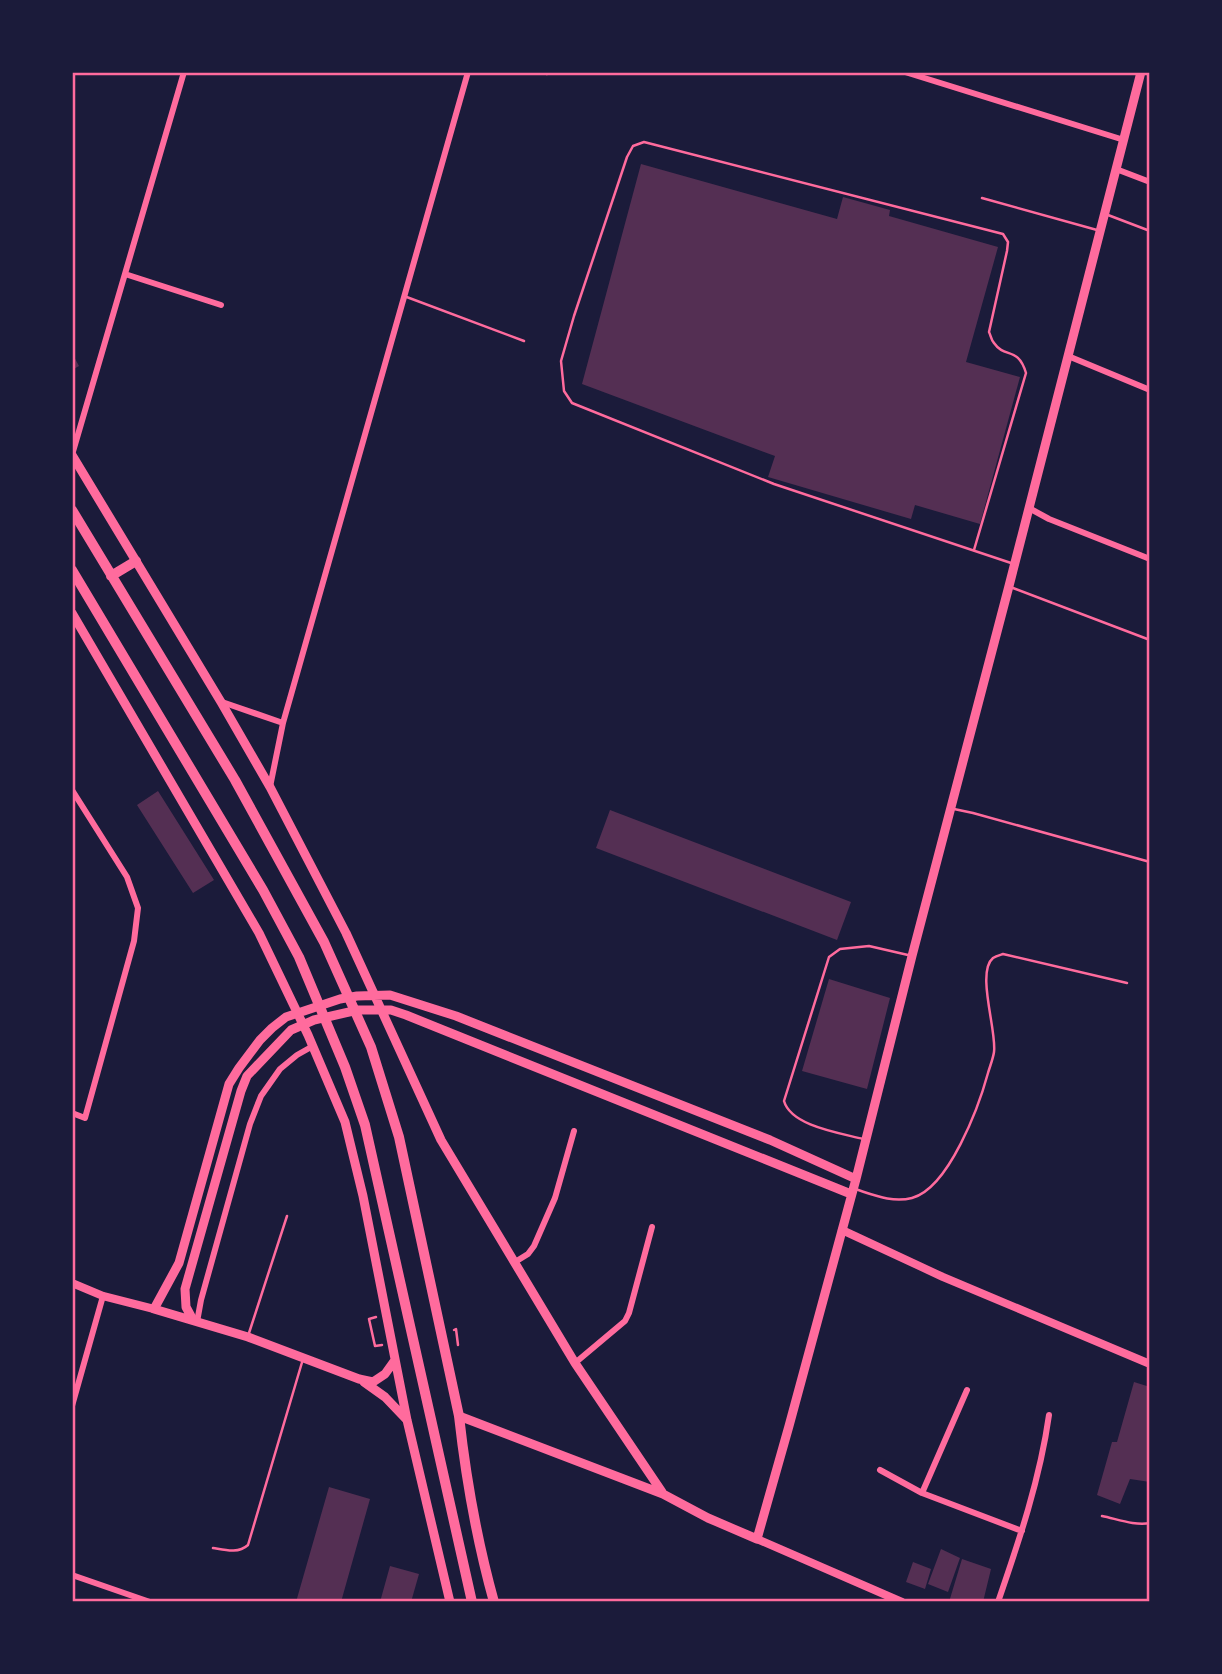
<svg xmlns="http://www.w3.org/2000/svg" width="1222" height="1674" font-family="Ubuntu,sans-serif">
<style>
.building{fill:#542f53}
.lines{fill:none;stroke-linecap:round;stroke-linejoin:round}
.path{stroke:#ff6b9d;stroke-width:2.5}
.service{stroke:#ff6b9d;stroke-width:2.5}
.minor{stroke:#ff6b9d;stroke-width:6}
.tertiary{stroke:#ff6b9d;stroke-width:8}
.secondary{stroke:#ff6b9d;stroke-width:9}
.trunk{stroke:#ff6b9d;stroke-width:10}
.neatline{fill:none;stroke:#ff6b9d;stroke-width:2.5}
</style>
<rect width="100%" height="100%" fill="#1b1b3a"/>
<path class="building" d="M641 164 837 219 843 197 890 210 889 216 998 247 966 362 1020 377 980 524 915 505 911 519 768 477 775 456 582 384Z
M72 353 79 366 72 370Z
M158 791 214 880 193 893 137 805Z
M610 810 851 902 837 940 596 848Z
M829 979 890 998 867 1089 802 1071Z
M1134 1382 1150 1387V1482L1130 1479 1120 1504 1097 1495 1112 1442H1117Z
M329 1487 370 1499 341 1602H296Z
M941 1549 960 1558 948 1592 928 1584Z
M962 1559 991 1569 983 1602H949Z
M913 1562 931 1569 925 1589 906 1582Z
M390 1566 419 1574 411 1602H380Z"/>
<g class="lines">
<path class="path" d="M376 1317 369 1319 375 1346 382 1345
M454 1330 456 1329 458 1345"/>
<path class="service" d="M542 72 547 74
M982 198 1097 230
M1108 215 1150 231
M404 296 524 341
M974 550 1026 373C1018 346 1005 359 994 343 991 340 991 336 989 332L1007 251 1008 242 1003 234 644 142 633 146 627 157 574 316 561 361 564 391 572 403 774 484 1011 563
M1013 588 1150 640
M954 809 973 813 1150 862
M863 1139C840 1133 791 1126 784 1101L829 957 840 949 869 946 908 955
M855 1189C874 1195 892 1203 912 1198 949 1188 979 1106 988 1073 990 1066 993 1059 994 1052 997 1031 976 972 993 958 996 956 1000 955 1003 954L1127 983
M249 1333 287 1216
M1102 1516C1117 1519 1135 1526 1150 1523
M213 1548C225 1550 238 1554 248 1545L303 1359"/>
<path class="minor" d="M905 72 1124 140
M1116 169 1150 182
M125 274 221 305
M1068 356 1150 390
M72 455 184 72
M1029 508 1049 519 1150 559
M222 702 283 723
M270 787 283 723 468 72
M72 790 127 877 138 908 134 941 85 1118 72 1113
M515 1262 528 1254 534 1246 555 1198 574 1131
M197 1322 201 1300 250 1124 261 1096 280 1069 297 1055 313 1046
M575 1363 625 1321 629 1313 652 1227
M72 1406 103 1296
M880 1470 922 1493 1022 1531
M922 1493 967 1390
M72 1575 150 1602
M998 1602C1019 1541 1040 1479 1049 1415"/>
<path class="tertiary" d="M842 1230 943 1277 1150 1364
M72 1283 103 1296 154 1309
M757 1539 902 1602"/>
<path class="secondary" d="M72 455 221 702 270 787 346 933 441 1140 575 1363 662 1492
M72 613 259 933 308 1035 345 1122 363 1196 407 1420 450 1602
M193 1320 186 1307 185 1289 241 1091 247 1076 291 1030 314 1020 358 1010H391L406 1015 851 1194
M395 1360 385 1374 373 1382 359 1379 248 1337 154 1309 179 1263 229 1084 239 1068 260 1040 272 1028 286 1017 340 999 357 996 390 995 456 1016 770 1140 856 1179
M364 1382 385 1397 406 1419
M459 1416 663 1494 708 1518 757 1539 789 1426 856 1179 912 956 1009 586 1141 72"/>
<path class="trunk" d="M72 510 235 780 324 942 371 1047 399 1137 459 1416C466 1479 477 1541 494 1602
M72 570 263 890 299 957 345 1067 365 1125 472 1602
M111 576 136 561"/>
</g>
<rect width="1222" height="1674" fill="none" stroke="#1b1b3a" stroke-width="147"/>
<rect x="74" y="74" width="1074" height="1526" class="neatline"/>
</svg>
